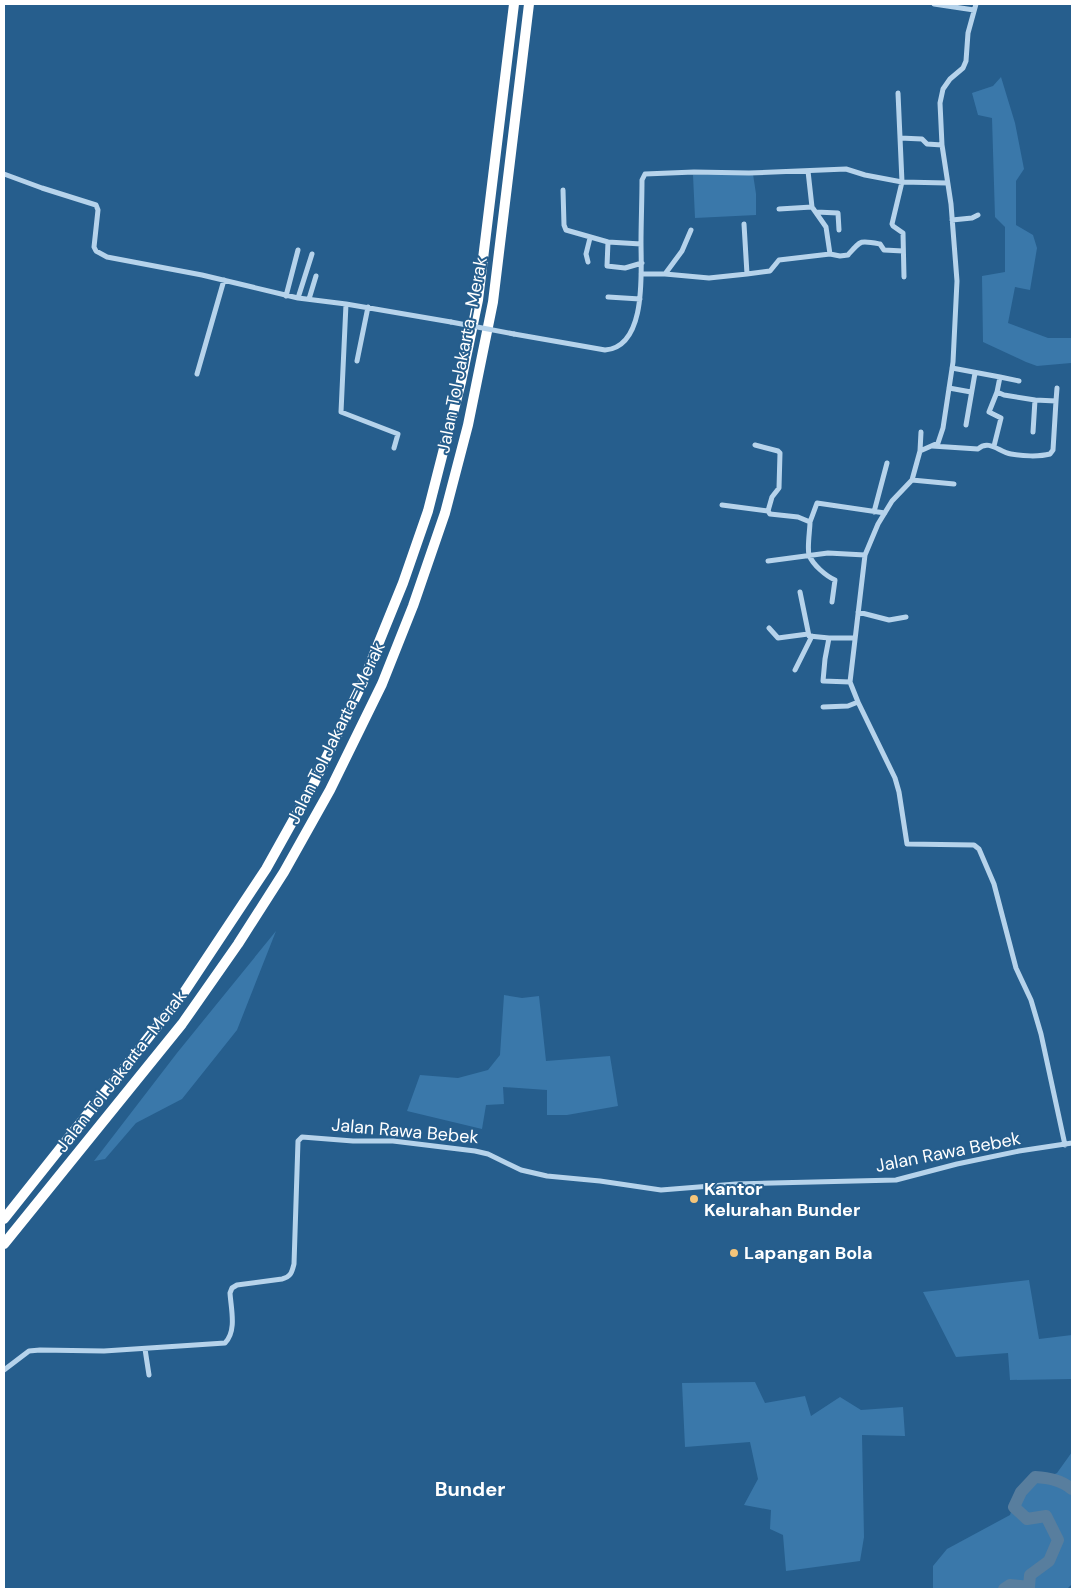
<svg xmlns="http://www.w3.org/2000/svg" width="1076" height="1593" font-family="'DM Sans',sans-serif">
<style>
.green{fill:#3a78aa}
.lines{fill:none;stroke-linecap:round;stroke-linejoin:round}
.river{stroke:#587e9e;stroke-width:12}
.minor{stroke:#b6d3eb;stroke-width:5}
.motorway{stroke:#fff;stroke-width:10}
.minor-bridge{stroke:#b6d3eb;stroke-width:5}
.poi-dot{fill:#f4c57a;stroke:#265e8d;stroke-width:2}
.labels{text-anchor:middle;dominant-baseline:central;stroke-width:4;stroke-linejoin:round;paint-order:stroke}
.street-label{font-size:18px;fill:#fff;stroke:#265e8d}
.poi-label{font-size:18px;font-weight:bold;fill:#fff;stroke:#265e8d;text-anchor:start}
.quarter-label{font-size:20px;font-weight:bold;fill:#fff;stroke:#265e8d}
</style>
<rect width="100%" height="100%" fill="#265e8d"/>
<path class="green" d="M1001 77 1015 123 1024 169 1016 181V225L1033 235 1037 248 1030 290 1015 287 1008 323 1048 338H1072L1071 363 1037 366 1026 362 983 342 982 276 1005 272V227L995 217 992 118 978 115 972 93 993 86Z
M740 173 753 174 756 194V215L695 218 693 175Z
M276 931 237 1030 182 1099 136 1123 105 1159 94 1161 177 1053Z
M504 995 522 998 539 996 546 1061 610 1056 618 1106 567 1115H547V1090L503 1087 504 1104 486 1105 482 1129 407 1111 420 1075 458 1078 488 1070 500 1055Z
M1029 1280 1039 1339 1072 1335V1379L1010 1380 1008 1353 956 1357 923 1292Z
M755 1382 765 1403 805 1396 811 1416 840 1397 861 1410 903 1407 905 1436 862 1435 864 1537 860 1561 786 1571 783 1535 770 1529 771 1510 744 1505 758 1479 750 1442 685 1447 682 1383Z
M1072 1452V1584L1067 1589H933V1566L947 1549 1010 1515 1018 1490 1057 1473Z"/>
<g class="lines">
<path class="river" d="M1004 1589 1010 1585 1029 1587 1030 1575 1049 1561 1058 1540 1046 1516 1027 1519 1014 1507 1021 1492 1035 1477C1049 1478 1061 1480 1072 1489"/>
<path class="minor" d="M934 4 974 10
M976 4 968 33 966 61 963 68 950 79 943 89 940 103 942 145 951 204 957 281 953 362 943 428 938 443 920 451 912 480 892 501 878 524 865 555 850 682 858 702 895 778 899 792 907 844 974 845 979 849 994 884 1016 968 1031 1000 1041 1034 1065 1145
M898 93 902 182 892 224 893 226 903 233 904 277
M900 138 922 139 927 144 942 145
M4 174 42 188 96 205 98 210 94 247 96 251 107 257 202 275 298 298 346 304 451 322
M563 190 564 225 566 230 608 242 641 244
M779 209 812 207
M816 212 838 213 839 230
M952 220 972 218 978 215
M608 242 607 266 625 268 642 263
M830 254 840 256 848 255C861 240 860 240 880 244L884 250 903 251
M588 262 586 254 590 238
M641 274H665L682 251 691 230
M665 274 709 278 747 274 744 224
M747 274 770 271 779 260 830 254 826 227 812 207 808 171
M286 296 298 250
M608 297 640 299
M298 298 312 254
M309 299 316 276
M346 304 341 412 398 434 394 448
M514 334 605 350C647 347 641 272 641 243 641 222 642 201 642 180L645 174 694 172 749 173 846 169 865 175 902 182 947 183
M357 361 368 307
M952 368 1000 377 997 392 1004 395 1035 400 1033 432
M197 374 224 280
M1000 377 1019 381
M949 388 971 392
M1056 401 1057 388
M966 425 975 373
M755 445 778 451 780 453 779 488 772 497 768 511 770 514 798 517 810 522 817 503 885 513
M932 446 978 449C989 439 999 452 1011 454 1022 456 1039 457 1050 454L1053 450 1056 401 1035 400
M994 446 1001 418 989 412 997 392
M920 451 921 432
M912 480 954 484
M722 505 768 511
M874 512 887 463
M810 522C810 530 807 547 809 555 813 565 826 576 835 580L832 602
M768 561 828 553 865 555
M800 592 809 636 829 638H855
M858 612 889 620 906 617
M769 628 778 638 808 634
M829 638 825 659 823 681 850 682
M795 670 812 636
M823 707 848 706 858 702
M145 1349 149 1375
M4 1370 29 1351 40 1350 104 1351 225 1343C237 1331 231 1309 230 1293L232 1288 237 1285 282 1279C291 1277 292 1272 294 1264L298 1141 302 1137 353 1141H393L475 1151 488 1154 521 1170 547 1176 600 1181 661 1190 736 1184 896 1180 957 1164 1019 1151 1072 1143"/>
<path class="motorway" d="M4 1219 183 994 266 869 314 783 362 684 403 583 428 511 461 382 478 300 514 4
M4 1244 182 1024 238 944 284 872 330 790 382 684 413 606 445 513 468 425 493 302 529 4"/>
<path class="minor-bridge" d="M451 322 514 334"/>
</g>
<g class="poi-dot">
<circle cx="694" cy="1199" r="5"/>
<circle cx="734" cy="1253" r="5"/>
</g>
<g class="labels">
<g class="street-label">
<text transform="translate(462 355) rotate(-79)">Jalan Tol Jakarta–Merak</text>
<text transform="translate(336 733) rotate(-64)">Jalan Tol Jakarta–Merak</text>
<text transform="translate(121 1071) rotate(-52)">Jalan Tol Jakarta–Merak</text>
<text transform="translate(405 1131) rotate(5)">Jalan Rawa Bebek</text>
<text transform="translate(948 1152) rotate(-11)">Jalan Rawa Bebek</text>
</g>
<g class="poi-label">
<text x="704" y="1189">Kantor<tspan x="704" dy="21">Kelurahan Bunder</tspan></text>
<text x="744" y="1253">Lapangan Bola</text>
</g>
<g class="quarter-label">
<text x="470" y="1489">Bunder</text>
</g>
</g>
<rect width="1076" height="1593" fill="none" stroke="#ffffff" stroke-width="10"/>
</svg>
